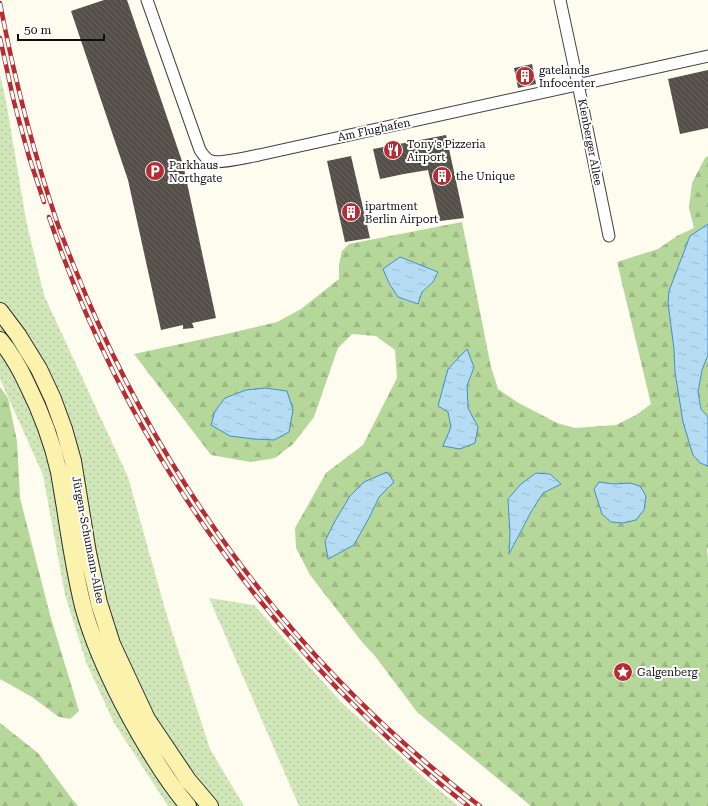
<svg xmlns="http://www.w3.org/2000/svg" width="708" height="806" font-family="'Roboto Serif',serif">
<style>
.grass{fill:url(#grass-dots)}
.forest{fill:url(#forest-firs);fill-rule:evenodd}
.water{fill:url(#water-ripples);stroke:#4090c6}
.building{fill:url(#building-back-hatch)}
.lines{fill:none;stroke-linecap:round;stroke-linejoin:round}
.street-casing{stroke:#404040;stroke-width:13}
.secondary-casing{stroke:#2f2f2f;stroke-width:18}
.street{stroke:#fff;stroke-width:11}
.secondary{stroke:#fbf3ad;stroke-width:16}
.rail-casing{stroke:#b72c32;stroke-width:4.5}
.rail{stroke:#fff;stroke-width:3;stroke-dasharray:9;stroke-linecap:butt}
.labels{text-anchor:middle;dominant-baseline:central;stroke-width:4;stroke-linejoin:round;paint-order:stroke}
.poi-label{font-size:11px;fill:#0d0d0d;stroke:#fff;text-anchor:start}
.street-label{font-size:11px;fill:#0d0d0d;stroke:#fff}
</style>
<defs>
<pattern id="grass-dots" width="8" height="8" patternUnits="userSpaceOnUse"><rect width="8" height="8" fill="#d1e7ba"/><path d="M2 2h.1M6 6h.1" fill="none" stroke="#b2c59f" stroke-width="1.8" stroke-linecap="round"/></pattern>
<pattern id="forest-firs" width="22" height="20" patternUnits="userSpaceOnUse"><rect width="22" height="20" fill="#b5d79a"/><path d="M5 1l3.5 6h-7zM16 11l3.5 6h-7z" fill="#9ab784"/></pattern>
<pattern id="water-ripples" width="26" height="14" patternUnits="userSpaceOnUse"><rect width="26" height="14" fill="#b6dcf3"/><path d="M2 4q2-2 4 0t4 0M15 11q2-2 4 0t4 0" fill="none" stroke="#9bbccf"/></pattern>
<pattern id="building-back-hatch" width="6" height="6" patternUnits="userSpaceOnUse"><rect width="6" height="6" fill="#554f4a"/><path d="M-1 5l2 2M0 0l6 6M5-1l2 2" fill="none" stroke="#686460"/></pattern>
</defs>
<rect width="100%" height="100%" fill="#fefbef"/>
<path class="grass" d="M0 74 6 101 26 220 44 295 128 477 167 616 210 749 244 806H168L114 723 86 662 65 595 43 475 0 379Z
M209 598 254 605 341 702 430 783 459 806H299Z"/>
<path class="forest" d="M708 156V224L690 236 681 262 674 349 675 372 679 395 700 463 708 466V548L707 550 708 559V806H531L417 712 375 656 362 642 310 575 296 548 295 528 326 473 363 445 397 378 395 350 376 336 352 334 338 348 314 417 293 444 275 458 251 462 211 455 134 354 222 335 277 322 301 309 339 279V265L342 251 349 244 462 222 491 367 498 389 517 402 557 423 575 428 616 425 636 415 651 404 617 262 658 249 677 236 694 228 689 208 692 183 705 158ZM400 257 438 272 433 282 422 292ZM474 367 467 386 468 408 478 427H451L448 412ZM550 474 560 484 543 493 531 512 510 553V516ZM379 497 370 516 335 521Z
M708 355V417L701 409 698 392 702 370Z
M0 387 8 398 17 441 20 498 50 615 79 711 70 719 59 717 32 697 0 679Z
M0 723 38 753 72 799 78 806H0Z"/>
<path class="water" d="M708 224V355L702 370 698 392 701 409 708 417V466L700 463 693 455 683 422 675 372 674 349 668 303 669 291 690 236Z
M400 257 438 272 433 282 422 292 418 304 398 297 389 283 383 269Z
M467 349 474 367 467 386 468 408 478 427 475 443 460 449 443 446 451 427 448 412 438 406 448 369Z
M265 388 287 391 293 410 289 432 274 440 254 439 230 436 211 425 215 411 225 398 246 390Z
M387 472 394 482 379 497 370 516 354 545 328 559 325 541 335 521 350 496 364 482Z
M536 473 550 474 561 484 543 493 531 512 509 554 510 534 508 499 521 484Z
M599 482 614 484 630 483 640 486 646 496 644 510 636 520 623 523 611 522 602 514 594 489Z"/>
<path class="building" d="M104 0H127L183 164 216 318 192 323 194 328 183 329V325L161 330 128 180 71 11Z
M532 64 536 84 518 88 514 68Z
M708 70V128L680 134 668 79Z
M446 135 464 218 440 221 428 170 404 174 380 179 373 149Z
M351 156 370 238 345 242 327 161Z"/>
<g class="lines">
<defs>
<path id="street" d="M147 0 200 150C203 155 206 159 211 161 220 164 248 157 259 155L708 56
M560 0 578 84 609 236"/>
<path id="secondary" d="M0 311 18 335 39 369 53 399 64 429 73 461 88 553 99 603 112 644 147 719 188 780 210 806
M0 340C11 353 20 369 27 384 41 412 52 441 59 472 61 484 63 496 65 508 70 541 75 574 83 606 92 640 107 673 123 704 142 740 162 775 188 806"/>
</defs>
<use href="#street" class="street-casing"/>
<use href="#secondary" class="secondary-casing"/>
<use href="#street" class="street"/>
<use href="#secondary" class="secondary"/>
<defs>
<path id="rail" d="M0 3C14 77 33 151 57 222 66 248 77 273 87 298 165 480 283 643 435 770 450 782 465 795 480 806
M0 38 14 102 29 157 44 202
M49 217C113 407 224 580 368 719 400 750 433 779 468 806"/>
</defs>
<use href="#rail" class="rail-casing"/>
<use href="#rail" class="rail"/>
</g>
<defs>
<symbol id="building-disc" viewBox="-11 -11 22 22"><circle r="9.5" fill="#b72c32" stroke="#fff"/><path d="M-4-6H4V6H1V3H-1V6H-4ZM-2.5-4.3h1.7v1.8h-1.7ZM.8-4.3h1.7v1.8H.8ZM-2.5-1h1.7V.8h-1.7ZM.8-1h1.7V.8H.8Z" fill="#fff"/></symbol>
<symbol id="restaurant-disc" viewBox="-11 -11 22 22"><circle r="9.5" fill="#b72c32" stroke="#fff"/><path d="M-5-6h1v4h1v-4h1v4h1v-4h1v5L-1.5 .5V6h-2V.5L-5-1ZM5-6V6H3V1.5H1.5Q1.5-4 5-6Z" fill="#fff"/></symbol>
<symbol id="parking-disc" viewBox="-11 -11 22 22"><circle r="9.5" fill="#b72c32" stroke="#fff"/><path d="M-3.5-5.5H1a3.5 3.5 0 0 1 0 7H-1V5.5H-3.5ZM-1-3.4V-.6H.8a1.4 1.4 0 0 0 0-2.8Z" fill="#fff"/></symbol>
<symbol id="sight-disc" viewBox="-11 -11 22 22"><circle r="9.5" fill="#b72c32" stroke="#fff"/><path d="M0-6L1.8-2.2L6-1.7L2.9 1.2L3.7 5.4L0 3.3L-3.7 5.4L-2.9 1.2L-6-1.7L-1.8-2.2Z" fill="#fff"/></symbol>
</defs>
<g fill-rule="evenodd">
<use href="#building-disc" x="514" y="65" width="22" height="22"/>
<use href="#restaurant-disc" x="382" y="139" width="22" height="22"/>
<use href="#parking-disc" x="144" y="160" width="22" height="22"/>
<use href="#building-disc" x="431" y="165" width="22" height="22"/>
<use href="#building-disc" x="340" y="201" width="22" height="22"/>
<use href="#sight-disc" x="612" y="661" width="22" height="22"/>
</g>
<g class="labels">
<g class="poi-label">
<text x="539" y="70">gatelands<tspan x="539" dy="13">Infocenter</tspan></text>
<text x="407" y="144">Tony's Pizzeria<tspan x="407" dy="13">Airport</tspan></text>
<text x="169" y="165">Parkhaus<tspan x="169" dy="13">Northgate</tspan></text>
<text x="456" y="176">the Unique</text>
<text x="365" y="206">ipartment<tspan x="365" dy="13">Berlin Airport</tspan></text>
<text x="637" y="672">Galgenberg</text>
</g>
<g class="street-label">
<text transform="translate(374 130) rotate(-12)">Am Flughafen</text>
<text transform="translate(590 142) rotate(79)">Kienberger Allee</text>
<text transform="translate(88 540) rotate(79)">Jürgen-Schumann-Allee</text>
</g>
</g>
<path d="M18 34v6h86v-6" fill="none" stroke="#0d0d0d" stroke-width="2"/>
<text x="24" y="34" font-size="12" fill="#0d0d0d" stroke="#ffffff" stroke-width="3" paint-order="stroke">50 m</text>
</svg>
